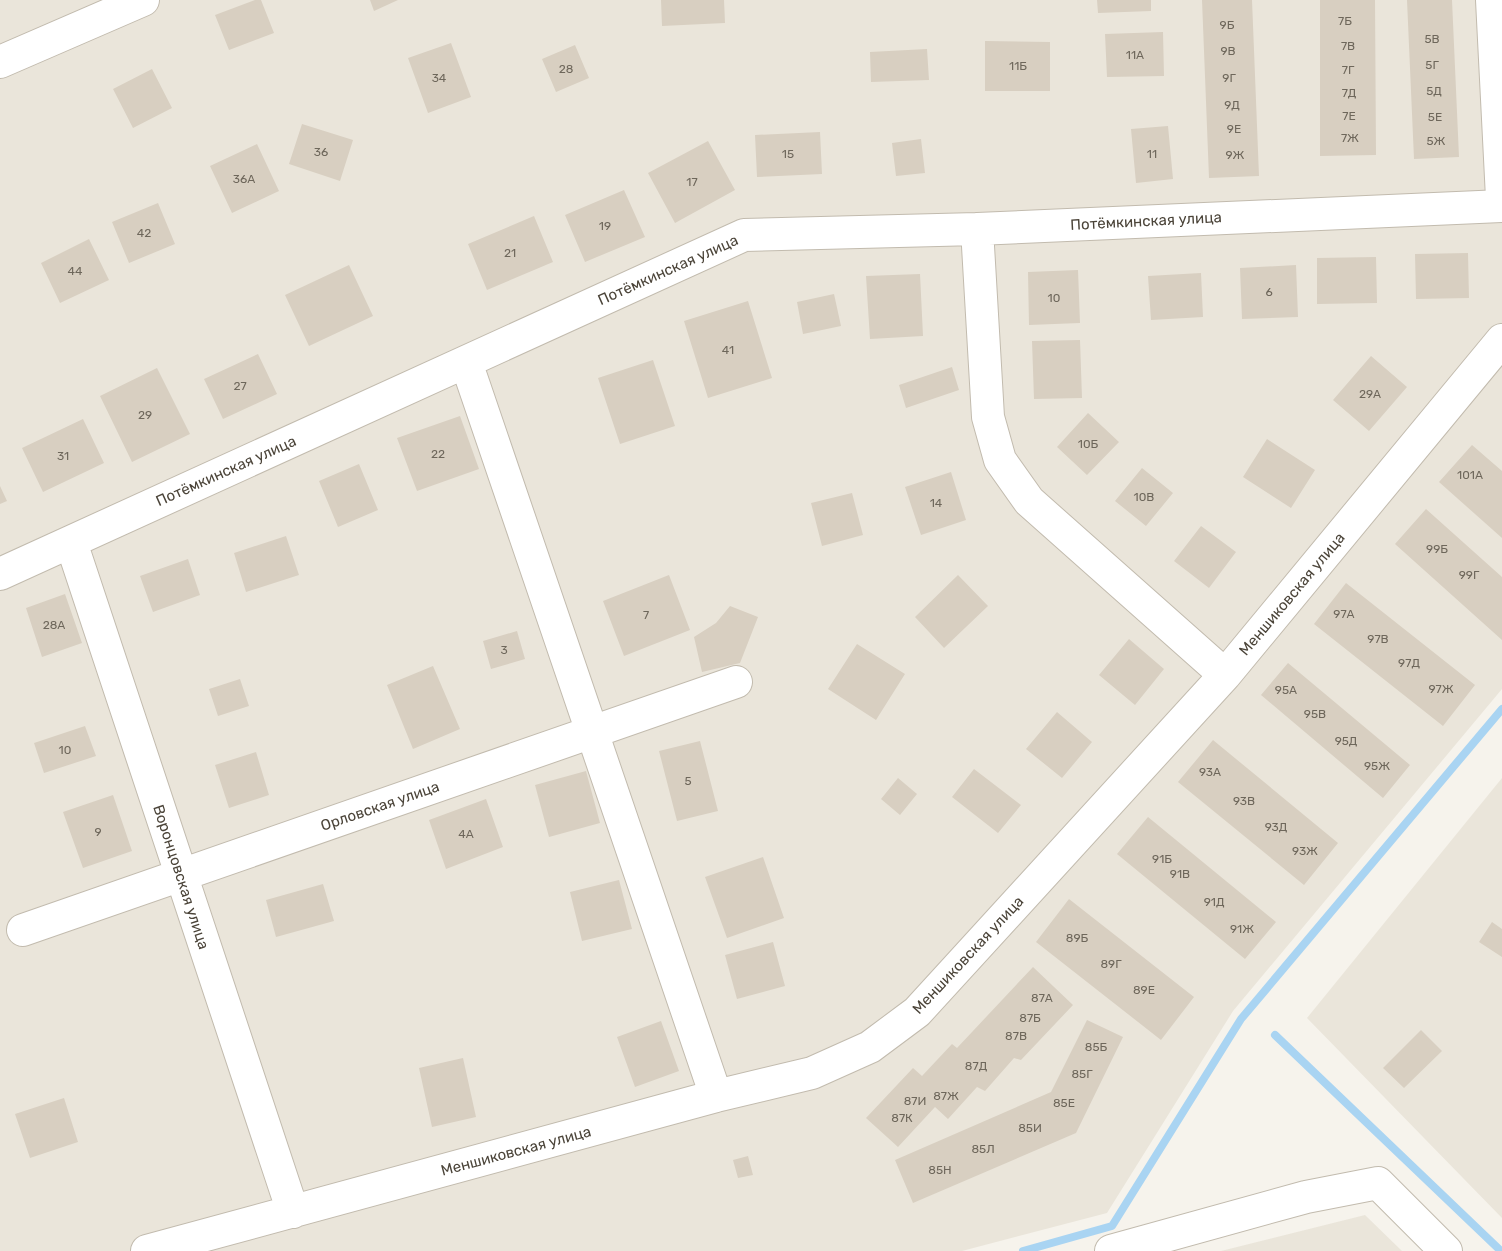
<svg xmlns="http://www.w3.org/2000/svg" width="1502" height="1251" font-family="Rubik,sans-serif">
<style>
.residential{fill:#eae5da}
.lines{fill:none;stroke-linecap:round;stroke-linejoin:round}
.stream{stroke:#a9d4f2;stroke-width:8}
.building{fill:#d8cfc1}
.minor-casing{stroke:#c2bbae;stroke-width:34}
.minor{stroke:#fff;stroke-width:32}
.labels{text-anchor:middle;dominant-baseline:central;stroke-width:4.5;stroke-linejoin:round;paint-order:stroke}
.number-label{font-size:12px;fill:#6e675b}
.street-label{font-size:15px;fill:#4b4439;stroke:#fff}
</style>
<rect width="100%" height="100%" fill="#f6f3ec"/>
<path class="residential" d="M0 0H1502V689L1233 1011 1107 1213 962 1251H0Z
M1502 778V1218L1307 1018Z
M1365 1215 1402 1251H1221Z"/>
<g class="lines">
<path class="stream" d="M1275 1035 1501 1251
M1023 1251 1112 1226 1241 1019 1502 709"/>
</g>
<path class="building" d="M255 0H261L274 33 229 50 215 15Z
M370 0H398L374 11Z
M661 0H724L725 23 662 26Z
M1097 0H1151V11L1098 13Z
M1202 0H1252L1259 176 1209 178Z
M1320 0H1375L1376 155 1320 156Z
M1407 0H1452L1459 157 1414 159Z
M1163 32 1164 76 1107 77 1105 34Z
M985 41 1050 42V91H985Z
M451 43 471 97 428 113 408 58Z
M575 45 589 78 556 92 542 59Z
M927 49 929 80 871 82 870 52Z
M152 69 172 108 133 128 113 89Z
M302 124 353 140 340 181 289 164Z
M1168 126 1173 179 1136 183 1131 129Z
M820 132 822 174 757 177 755 135Z
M921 139 925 173 896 176 892 143Z
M708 141 735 190 675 223 648 173Z
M257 144 279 191 232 213 210 166Z
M624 190 645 237 585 262 565 215Z
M158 203 175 244 129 263 112 222Z
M534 216 553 262 487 290 468 244Z
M89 239 109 280 60 303 41 263Z
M1468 253 1469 298 1416 299 1415 254Z
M1376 257 1377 303 1317 304V258Z
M349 265 373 316 309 346 285 295Z
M1296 265 1298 317 1242 319 1240 268Z
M1078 270 1080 323 1029 325 1028 272Z
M1201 273 1203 317 1151 320 1148 276Z
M920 274 923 336 870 339 866 276Z
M834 294 841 326 803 334 797 302Z
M748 301 772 378 708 398 684 321Z
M1080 340 1082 398 1034 399 1032 341Z
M258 354 277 394 223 419 204 379Z
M1371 356 1407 387 1369 431 1333 400Z
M653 360 675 426 620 444 598 378Z
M952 367 959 390 906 408 899 385Z
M157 368 190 434 132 462 100 396Z
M1088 413 1119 442 1087 475 1057 447Z
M460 416 479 469 417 491 397 438Z
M83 419 104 463 43 492 22 448Z
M1267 439 1315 470 1291 508 1243 477Z
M1472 445 1502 471V538L1439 482Z
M359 464 378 510 338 527 319 481Z
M1142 468 1173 493 1146 526 1115 501Z
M951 472 966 520 921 535 905 487Z
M0 486 7 501 0 504Z
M852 493 863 535 822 546 811 503Z
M1426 509 1502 577V640L1395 544Z
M1201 526 1236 552 1209 588 1174 561Z
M286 536 299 575 246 592 234 553Z
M188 559 200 595 153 612 140 576Z
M669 575 690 630 624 656 603 601Z
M958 575 988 606 944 648 915 617Z
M1346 583 1475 685 1443 726 1314 624Z
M65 594 82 643 42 657 26 608Z
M730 606 758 617 740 663 702 672 694 637 716 623Z
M517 631 525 659 491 669 483 641Z
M1129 639 1164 669 1135 705 1099 675Z
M857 644 905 674 876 720 828 689Z
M1288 663 1410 765 1383 798 1261 695Z
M433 666 460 729 413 749 387 685Z
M240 679 249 706 218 716 209 689Z
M1057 712 1092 742 1062 778 1026 749Z
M85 726 96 756 44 773 34 743Z
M1213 740 1338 843 1304 885 1178 782Z
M700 741 718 811 677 821 659 751Z
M256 752 269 795 229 808 215 765Z
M974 769 1021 805 998 833 952 797Z
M586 771 600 823 549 837 535 785Z
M898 778 917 794 900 815 881 799Z
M113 795 132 851 83 868 63 812Z
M486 799 503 847 446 869 429 820Z
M1148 817 1276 922 1245 959 1117 854Z
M763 857 784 918 727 938 705 877Z
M619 880 632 929 582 941 570 892Z
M323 884 334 921 276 937 266 900Z
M1069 899 1194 997 1161 1040 1036 942Z
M1492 922 1502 929V957L1479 942Z
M773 942 785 986 737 999 725 955Z
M1033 967 1073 1005 1021 1060 1014 1058 985 1091 977 1087 948 1119 935 1107 898 1147 866 1118 913 1068 922 1076 952 1044 957 1048Z
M1087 1020 1123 1037 1076 1133 913 1203 895 1160 1051 1092Z
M661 1021 679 1071 635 1087 617 1037Z
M1421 1030 1442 1051 1404 1088 1383 1068Z
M463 1058 476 1117 432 1127 419 1068Z
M64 1098 78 1142 30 1158 15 1114Z
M748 1156 753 1175 738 1178 733 1160Z"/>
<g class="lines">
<defs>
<path id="minor" d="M1492 0 1502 198
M0 62 143 0
M977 229 988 417 1000 460 1029 501 1225 675
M466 362 716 1096
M71 542 293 1212
M0 574 744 235 977 229 1502 206
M23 930 736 682
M147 1251 716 1096 812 1073 870 1047 917 1012 1225 675 1502 340
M1111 1251 1306 1197 1378 1183 1446 1251"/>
</defs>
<use href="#minor" class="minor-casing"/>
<use href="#minor" class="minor"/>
</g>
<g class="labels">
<g class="number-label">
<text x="1345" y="21">7Б</text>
<text x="1227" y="25">9Б</text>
<text x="1432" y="39">5В</text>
<text x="1348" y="46">7В</text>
<text x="1228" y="51">9В</text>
<text x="1135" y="55">11А</text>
<text x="1432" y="65">5Г</text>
<text x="1018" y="66">11Б</text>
<text x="566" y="69">28</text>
<text x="1348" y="70">7Г</text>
<text x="439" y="78">34</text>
<text x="1229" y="78">9Г</text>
<text x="1434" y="91">5Д</text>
<text x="1349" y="93">7Д</text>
<text x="1232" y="105">9Д</text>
<text x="1349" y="116">7Е</text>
<text x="1435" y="117">5Е</text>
<text x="1234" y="129">9Е</text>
<text x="1350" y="138">7Ж</text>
<text x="1436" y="141">5Ж</text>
<text x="321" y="152">36</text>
<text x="788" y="154">15</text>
<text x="1152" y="154">11</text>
<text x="1235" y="155">9Ж</text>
<text x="244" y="179">36А</text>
<text x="692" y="182">17</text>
<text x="605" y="226">19</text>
<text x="144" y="233">42</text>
<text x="510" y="253">21</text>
<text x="75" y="271">44</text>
<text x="1269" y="292">6</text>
<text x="1054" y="298">10</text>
<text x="728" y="350">41</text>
<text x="240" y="386">27</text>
<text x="1370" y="394">29А</text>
<text x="145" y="415">29</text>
<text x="1088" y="444">10Б</text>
<text x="438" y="454">22</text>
<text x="63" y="456">31</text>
<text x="1470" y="475">101А</text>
<text x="1144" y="497">10В</text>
<text x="936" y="503">14</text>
<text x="1437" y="549">99Б</text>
<text x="1469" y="575">99Г</text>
<text x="1344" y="614">97А</text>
<text x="646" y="615">7</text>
<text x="54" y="625">28А</text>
<text x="1378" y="639">97В</text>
<text x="504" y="650">3</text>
<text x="1409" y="663">97Д</text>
<text x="1441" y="689">97Ж</text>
<text x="1286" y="690">95А</text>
<text x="1315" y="714">95В</text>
<text x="1346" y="741">95Д</text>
<text x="65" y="750">10</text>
<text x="1377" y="766">95Ж</text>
<text x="1210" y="772">93А</text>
<text x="688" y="781">5</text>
<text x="1244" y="801">93В</text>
<text x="1276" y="827">93Д</text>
<text x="98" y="832">9</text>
<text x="466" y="834">4А</text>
<text x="1305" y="851">93Ж</text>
<text x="1162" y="859">91Б</text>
<text x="1180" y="874">91В</text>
<text x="1214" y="902">91Д</text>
<text x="1242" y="929">91Ж</text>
<text x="1077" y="938">89Б</text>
<text x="1111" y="964">89Г</text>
<text x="1144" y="990">89Е</text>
<text x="1042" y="998">87А</text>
<text x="1030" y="1018">87Б</text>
<text x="1016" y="1036">87В</text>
<text x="1096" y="1047">85Б</text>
<text x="976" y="1066">87Д</text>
<text x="1082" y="1074">85Г</text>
<text x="946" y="1096">87Ж</text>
<text x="915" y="1101">87И</text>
<text x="1064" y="1103">85Е</text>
<text x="902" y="1118">87К</text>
<text x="1030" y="1128">85И</text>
<text x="983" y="1149">85Л</text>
<text x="940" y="1170">85Н</text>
</g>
<g class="street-label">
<text transform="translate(1146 221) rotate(-3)">Потёмкинская улица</text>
<text transform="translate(668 270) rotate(-24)">Потёмкинская улица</text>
<text transform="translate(226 471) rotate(-24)">Потёмкинская улица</text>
<text transform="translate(1292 594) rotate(-50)">Меншиковская улица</text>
<text transform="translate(380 806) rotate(-19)">Орловская улица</text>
<text transform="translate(181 877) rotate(72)">Воронцовская улица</text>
<text transform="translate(968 955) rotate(-47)">Меншиковская улица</text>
<text transform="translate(516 1151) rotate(-15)">Меншиковская улица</text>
</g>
</g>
</svg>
